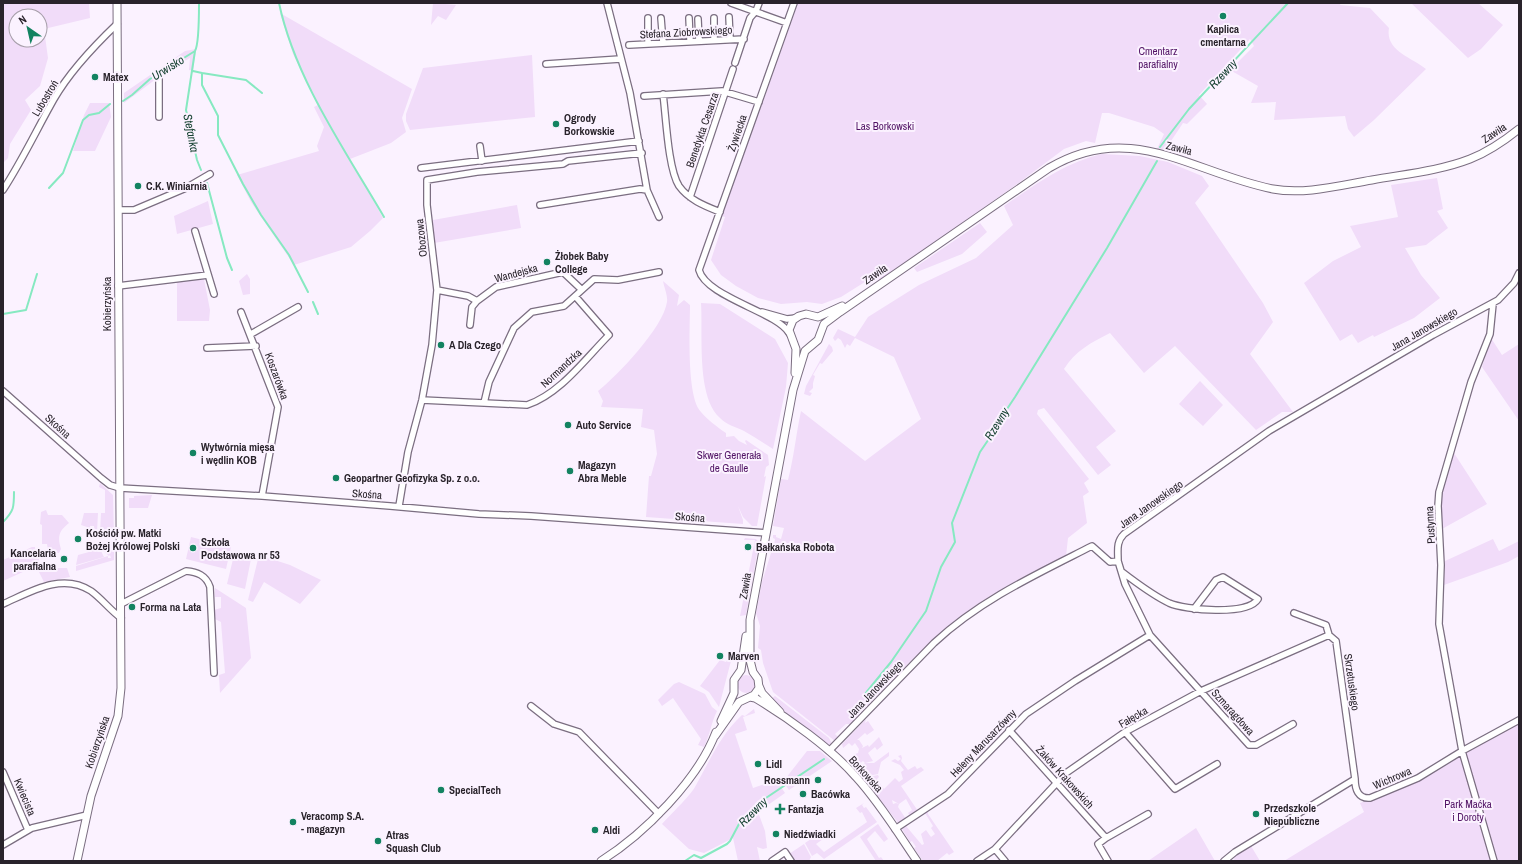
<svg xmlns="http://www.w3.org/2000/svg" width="1522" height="864" font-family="'Archivo Narrow',sans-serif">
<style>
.green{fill:#f1dcf9;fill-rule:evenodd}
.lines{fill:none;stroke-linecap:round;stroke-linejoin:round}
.stream{stroke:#86e9c1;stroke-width:2}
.minor-casing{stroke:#7b6e81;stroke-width:8}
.tertiary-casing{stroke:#7b6e81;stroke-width:9}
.minor{stroke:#fff;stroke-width:5.5}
.tertiary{stroke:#fff;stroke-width:7}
.poi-dot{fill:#138361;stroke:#fbf2ff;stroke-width:1.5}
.labels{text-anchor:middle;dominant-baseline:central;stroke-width:4;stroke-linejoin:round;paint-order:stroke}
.poi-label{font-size:11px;font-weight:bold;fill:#29232b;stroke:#fbf2ff;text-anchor:start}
.street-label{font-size:11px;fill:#29232b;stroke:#fbf2ff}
.park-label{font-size:11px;fill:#511365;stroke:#fbf2ff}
.water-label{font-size:12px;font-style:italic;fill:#184333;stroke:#fbf2ff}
</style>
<rect width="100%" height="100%" fill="#fbf2ff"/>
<path class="green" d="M89 3 90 18 44 29 48 58 40 86 25 100 31 110 10 144 8 158 3 163V4ZM16 16H40V40H16Z
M433 3H435L456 5 446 20 438 16 431 25Z
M798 3H1341L1340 5 1370 8 1389 28C1385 51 1411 57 1426 69L1374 120 1354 137 1348 129 1345 116 1274 120 1276 102 1251 103 1258 86 1230 70 1254 46 1250 39 1199 95 1207 104 1187 124 1183 123 1165 150 1157 149 1164 134 1154 127 1109 113H1102L1095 143 1086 141 1064 149 1020 182 880 281 876 275 841 297 822 304 807 302 781 304 758 298 736 286 721 275 711 260 725 217 722 216Z
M1411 3H1478L1503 25 1481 49 1468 58Z
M280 13 412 89 402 118 406 132 391 143 350 159 383 218 370 231 351 247 294 265 251 202 237 175 319 151 317 146 324 127 314 107 318 105 293 54Z
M196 49 193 71 189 70 190 58 164 73 124 103V93L185 51Z
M532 55 535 117 410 130 406 121V114L423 68Z
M90 103H109L111 117 95 151H73L84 115Z
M1102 154 1140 156 1168 162 1202 176 1209 186 1195 203 1263 303 1273 322 1250 354 1293 412H1282L1256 430 1175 346 1144 373 1110 333C1092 342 1075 351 1064 369L1116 431 1096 447 1111 465 1098 475 1044 408 1038 410 1037 414 1089 479 1084 483 1089 492 1083 496 1087 523 1068 538 1066 556C1027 574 985 596 951 624 915 654 883 690 850 724H846L835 734 839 738 835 741 773 692 763 663 761 650 758 648 760 626 756 613 762 582 771 553H773L775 539 773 538V535H776V537L781 539 784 528 773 526 781 479 788 480C794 457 796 434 801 411L865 461 921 419 894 357 855 338 850 346 847 344 845 348 841 340 838 338 835 341 833 338 838 329 855 337 868 317 919 285 976 258 1013 225 1004 206C1036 184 1064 163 1102 154Z
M1437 178 1443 209 1437 211 1448 228 1426 245 1405 248 1421 275 1440 298 1414 318 1374 337 1373 335 1358 343 1352 334 1340 341 1304 283 1333 261 1361 247 1350 226 1398 217 1391 185Z
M208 201 213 224 177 234 174 216Z
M517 205 521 228 434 243 433 220Z
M980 223 987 232 962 254 917 272 914 268Z
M247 274 250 279V294L243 295 239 281Z
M204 279 210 310 209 321H177V282Z
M663 281 679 295 677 306 684 300 690 305C690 327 686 397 701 412 707 419 717 427 726 433V437L734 436 739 441 747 445 745 441 746 440 768 455 769 465 766 467 764 477 766 476 757 526H752L743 517 738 506 743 520V524L646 517 649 476H651L657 454 654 430 641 427 643 409 601 407 603 401 598 391C618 375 663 328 667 302 668 296 664 287 663 281Z
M701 303 720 304 775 339 788 363 786 387 773 449C764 443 754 437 744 431 736 427 727 425 720 418 696 397 703 334 701 303Z
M1491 338 1502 355 1519 344V421L1482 367Z
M829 344 832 347 833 351 822 364 820 363 813 375 815 376 813 383V388L809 392 812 393 810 396 804 394 806 386Z
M1200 381 1223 405 1203 426 1179 404Z
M1454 453 1487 504 1442 529V489Z
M100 483 113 495 114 535 100 533 101 513H105V490L99 487Z
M152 495 148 508H129V498H134V496Z
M46 510 48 515H62L69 523C59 531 57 536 61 549L59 553H54L48 550 47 544H42V525L40 524 41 512Z
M84 513H98L97 532H95L94 526H90V528L81 525Z
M191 537 231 547 226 569 186 559Z
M745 538 756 539 759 543 746 615 740 616 755 540H744Z
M1493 539 1499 551 1519 541V556L1508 562 1444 585 1445 561Z
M108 541H114V560L76 571V566L108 556V558H111L110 555 109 556 101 549V544Z
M32 547H35L36 559H39V564L53 565V568H67L70 577 44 582 36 566 3 581V560Z
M100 549 104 557 76 565 78 555Z
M234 555 251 559 245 589 227 584Z
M259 555 290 565 321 580 300 604 264 582 253 602 248 600Z
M215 588 246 608 251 658 220 693 219 675 225 673 221 622 215 619 214 610 221 608V597H215Z
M733 653 719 707 709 692 700 686 720 660 726 662Z
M737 684a9 9 0 1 1 18 0a9 9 0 1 1-18 0Z
M679 682 705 694 712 707 717 711C711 723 710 735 704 747L698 745 701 739 673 698 662 706 658 700 674 684Z
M775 696 829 738 832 744 827 745 780 710 771 699Z
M754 709 755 713 743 717 747 730 735 734 753 788 771 782 773 785 776 784 777 781 785 793 758 812 765 831 767 848 763 849 757 847 760 861H738L733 838 704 853 689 849 662 824C670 815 690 796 695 787 709 762 721 734 742 715L745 716Z
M866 719 865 723 868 721 874 730 867 735 865 733 857 740H859L863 746 862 748 868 745 869 747 879 737 883 745 877 750 875 747 868 753 873 761 865 763 863 761 854 768 849 762 856 756 855 754 858 753 859 749 855 743 852 746 849 743 843 748 842 744Z
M1519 722V861H1284L1364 812 1360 803 1419 780Z
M807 751H820L832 761 789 790 782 780 786 778Z
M889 752V756L881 762 878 774 863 777 857 770 865 763H874Z
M901 755 902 758 901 761 908 770 915 766 917 769 921 767 924 770 901 786 918 811 910 816 908 813 912 810 906 799 899 804 892 800 893 804 896 803 899 804 898 807 906 819 899 824 863 778 878 775 879 777 877 779 884 789 895 778 899 782 903 779 901 772 904 770 900 765 891 761 895 759 898 761 901 759 898 756Z
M864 803 862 805 864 808 866 807 877 822 824 859 817 853 812 856 805 843 823 831 826 837 816 844 824 852 867 822 862 812 860 813 856 808Z
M928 811V814L954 852 949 855 947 853 937 861H923L914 848 916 847 912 841 910 842 902 829 906 826 922 845 924 844 921 834 926 830 931 837 935 834 931 828 933 826 925 813Z
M878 824 888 839 884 842 875 831 867 839 879 858 881 857 884 861H876L860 837Z
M1196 828 1215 861H1148L1193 830Z
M804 844 811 857 809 861H794L789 854Z
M1251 846 1260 861H1234L1235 854Z"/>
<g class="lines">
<path class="stream" d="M279 3C295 79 345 150 384 217
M195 51 186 110 197 160 201 170
M193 71 202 73V85L218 116V135L243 184 261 215 289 255 308 292
M202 73 246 80 262 93
M123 101 132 95 150 79 195 51C199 44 199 13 199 3
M1160 147 1189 109 1288 3
M207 183 227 258 232 270
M49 188 63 173 83 120 89 115 99 113 110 104
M313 302 318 314
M3 314 26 310 37 274
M3 522C14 511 14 507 14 492
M865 694 891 662 926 611 941 567 955 542 952 523 980 452 995 430 997 424 1015 397 1107 248 1157 161
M685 861 694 855 701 858 727 844 730 841 739 824 760 802 824 759"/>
<defs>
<path id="minor" d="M607 3 630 93 647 190 659 217
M731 3 787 23
M729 17 730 39
M648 18V44
M661 18 663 43
M689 18 690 41
M714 18V40
M698 19 699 41
M629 45 744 39
M735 63 750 18 756 11 759 3
M546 64 620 59
M663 94C666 116 668 169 679 186 689 200 705 206 720 212
M644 96 722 91 759 102
M159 117V77
M480 146 482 161
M421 168 639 141
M3 190C22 161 37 129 54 99 70 71 94 46 117 24
M690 197 733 69
M540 205 640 189 647 190
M118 210H134L186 188 210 174
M195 231 214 294
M118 286 208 275
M437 290 468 296 477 301 496 287 563 272 581 289
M1493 304 1490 334 1471 382 1439 492 1438 506 1441 565 1439 624 1462 751 1494 861
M241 312 278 407 262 496
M762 312 787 319 796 318
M470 325 472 307 477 301
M789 333C777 312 706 297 699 270L794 3
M251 334 298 307
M207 348 256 346
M3 391 101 478 110 485 120 488 262 496 390 506 479 514 531 516 766 533
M422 400 527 405C560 394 585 359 609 335L575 296
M484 403 489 382 514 328 532 312 564 306 594 279 618 280 659 272
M399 506 408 452 422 400 432 345 437 290 427 205V180L477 172 563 164 568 161 642 153
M1118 561 1125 584 1150 635 1249 745H1256L1293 724
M1122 572C1137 583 1152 595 1169 603 1185 610 1248 616 1258 599L1223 577 1216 580 1194 609
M3 604C30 592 62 572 91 591 102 599 110 610 121 618
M121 604 186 571C197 572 206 575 210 587L214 673
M1294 613 1326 625 1329 635 1336 641 1355 779
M531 706 554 724 579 732 659 814
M1009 730 1106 838 1148 814
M1125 732 1175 789 1217 764
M829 751 934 643C980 600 1037 574 1092 546L1110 562 1118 561C1118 550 1116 542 1124 534L1269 431 1433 335 1498 300 1514 283 1519 273
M3 772 28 830
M895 829 948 794 1026 714 1075 681 1150 635
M1106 838 1098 844 1108 861
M3 845 32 828 87 815
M995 849 1005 861
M772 861 785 852 791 861
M977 861 995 849 1066 773 1125 732 1201 691 1329 635
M1224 861 1235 852 1355 779C1355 789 1358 799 1370 798L1418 778 1462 751 1519 720"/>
<path id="tertiary" d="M795 373 796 349 789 330 793 320 799 316 806 314 818 317 842 306
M759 686 762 693 780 712
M750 697 755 698C787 717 832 749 856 777 879 802 898 833 917 861
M721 721 734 693V680L741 670 746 636
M715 736 739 702 754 695 759 688 758 679 753 672 750 660V620L793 390 805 351 818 340 824 324 840 312 1049 168C1132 119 1192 173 1273 189 1305 195 1341 185 1372 180 1405 174 1439 171 1470 159 1488 152 1504 141 1519 129
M77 861 91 796 118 716 121 688 117 3
M601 861C644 834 698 780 716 732"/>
</defs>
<use href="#minor" class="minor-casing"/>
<use href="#tertiary" class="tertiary-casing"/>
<use href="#minor" class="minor"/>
<use href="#tertiary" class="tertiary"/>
</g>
<g class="poi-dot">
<circle cx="1223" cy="16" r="4"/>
<circle cx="95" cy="77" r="4"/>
<circle cx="556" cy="124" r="4"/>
<circle cx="138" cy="186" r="4"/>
<circle cx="547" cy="262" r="4"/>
<circle cx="441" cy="345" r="4"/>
<circle cx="568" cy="425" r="4"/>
<circle cx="193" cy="453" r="4"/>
<circle cx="570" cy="471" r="4"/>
<circle cx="336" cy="478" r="4"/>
<circle cx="78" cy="539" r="4"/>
<circle cx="748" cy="547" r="4"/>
<circle cx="193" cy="548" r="4"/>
<circle cx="64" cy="559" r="4"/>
<circle cx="132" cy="607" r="4"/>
<circle cx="720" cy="656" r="4"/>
<circle cx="758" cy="764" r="4"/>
<circle cx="818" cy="780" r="4"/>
<circle cx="441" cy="790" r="4"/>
<circle cx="803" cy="794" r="4"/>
<path d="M778 803h4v4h4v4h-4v4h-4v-4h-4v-4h4z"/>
<circle cx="1256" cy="814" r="4"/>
<circle cx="293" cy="822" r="4"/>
<circle cx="595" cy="830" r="4"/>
<circle cx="776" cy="834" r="4"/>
<circle cx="378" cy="841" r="4"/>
</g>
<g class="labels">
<g class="poi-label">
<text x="1223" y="29" text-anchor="middle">Kaplica<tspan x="1223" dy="13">cmentarna</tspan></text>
<text x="103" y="77">Matex</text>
<text x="564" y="118">Ogrody<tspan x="564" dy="13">Borkowskie</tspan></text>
<text x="146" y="186">C.K. Winiarnia</text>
<text x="555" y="256">Żłobek Baby<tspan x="555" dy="13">College</tspan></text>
<text x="449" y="345">A Dla Czego</text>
<text x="576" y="425">Auto Service</text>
<text x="201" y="447">Wytwórnia mięsa<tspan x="201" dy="13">i wędlin KOB</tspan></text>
<text x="578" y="465">Magazyn<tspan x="578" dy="13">Abra Meble</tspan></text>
<text x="344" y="478">Geopartner Geofizyka Sp. z o.o.</text>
<text x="86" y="533">Kościół pw. Matki<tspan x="86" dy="13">Bożej Królowej Polski</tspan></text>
<text x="201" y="542">Szkoła<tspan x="201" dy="13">Podstawowa nr 53</tspan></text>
<text x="756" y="547">Bałkańska Robota</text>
<text x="56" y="553" text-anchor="end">Kancelaria<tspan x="56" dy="13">parafialna</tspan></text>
<text x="140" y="607">Forma na Lata</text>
<text x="728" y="656">Marven</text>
<text x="766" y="764">Lidl</text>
<text x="810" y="780" text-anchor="end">Rossmann</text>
<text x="449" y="790">SpecialTech</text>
<text x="811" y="794">Bacówka</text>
<text x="1264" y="808">Przedszkole<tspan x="1264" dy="13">Niepubliczne</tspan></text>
<text x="788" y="809">Fantazja</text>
<text x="301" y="816">Veracomp S.A.<tspan x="301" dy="13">- magazyn</tspan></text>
<text x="603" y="830">Aldi</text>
<text x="784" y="834">Niedźwiadki</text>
<text x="386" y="835">Atras<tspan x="386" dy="13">Squash Club</tspan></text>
</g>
<g class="street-label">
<text transform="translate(686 32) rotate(-3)">Stefana Ziobrowskiego</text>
<text transform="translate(45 98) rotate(-59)">Lubostroń</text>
<text transform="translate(702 130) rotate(-71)">Benedykta Cesarza</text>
<text transform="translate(737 133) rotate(-71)">Żywiecka</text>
<text transform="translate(1494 133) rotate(-33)">Zawiła</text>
<text transform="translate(1179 148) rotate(14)">Zawiła</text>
<text transform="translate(421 238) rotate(-96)">Obozowa</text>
<text transform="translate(516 273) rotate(-15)">Wandejska</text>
<text transform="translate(875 274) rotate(-34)">Zawiła</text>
<text transform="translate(107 304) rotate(-90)">Kobierzyńska</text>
<text transform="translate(1424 329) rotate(-30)">Jana Janowskiego</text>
<text transform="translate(561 368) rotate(-43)">Normandzka</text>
<text transform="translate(277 376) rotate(70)">Koszarówka</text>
<text transform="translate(58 426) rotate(42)">Skośna</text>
<text transform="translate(367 494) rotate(4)">Skośna</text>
<text transform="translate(1151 504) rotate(-35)">Jana Janowskiego</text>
<text transform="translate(690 517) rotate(4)">Skośna</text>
<text transform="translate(1430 525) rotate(-93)">Pustynna</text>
<text transform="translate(745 586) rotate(-80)">Zawiła</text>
<text transform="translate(1352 682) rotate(82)">Skrzetuskiego</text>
<text transform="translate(875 689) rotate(-46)">Jana Janowskiego</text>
<text transform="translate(1233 712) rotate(48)">Szmaragdowa</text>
<text transform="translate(1133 717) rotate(-30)">Fałęcka</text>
<text transform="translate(97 742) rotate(-71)">Kobierzyńska</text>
<text transform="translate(983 743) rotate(-46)">Heleny Marusarzówny</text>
<text transform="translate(866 774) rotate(48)">Borkowska</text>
<text transform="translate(1065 777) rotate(48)">Żaków Krakowskich</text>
<text transform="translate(1392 778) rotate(-23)">Wichrowa</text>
<text transform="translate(25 797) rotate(67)">Kwiecista</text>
</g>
<g class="park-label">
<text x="1158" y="51">Cmentarz<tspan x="1158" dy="13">parafialny</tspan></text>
<text x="885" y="126">Las Borkowski</text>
<text x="729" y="455">Skwer Generała<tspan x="729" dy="13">de Gaulle</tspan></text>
<text x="1468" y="804">Park Maćka<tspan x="1468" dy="13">i Doroty</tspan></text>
</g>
<g class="water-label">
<text transform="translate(168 68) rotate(-32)">Urwisko</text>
<text transform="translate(1223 74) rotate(-47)">Rzewny</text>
<text transform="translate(191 133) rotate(79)">Stefanka</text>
<text transform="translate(997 424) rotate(-58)">Rzewny</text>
<text transform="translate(753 812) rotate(-45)">Rzewny</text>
</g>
</g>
<rect width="1522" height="864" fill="none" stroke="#29232b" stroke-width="8"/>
<g transform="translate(28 28) rotate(326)"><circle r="19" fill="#fbf2ff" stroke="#a79faa"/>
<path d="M0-3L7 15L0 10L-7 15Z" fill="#138361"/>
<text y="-6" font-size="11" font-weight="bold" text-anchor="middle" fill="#29232b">N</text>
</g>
</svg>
